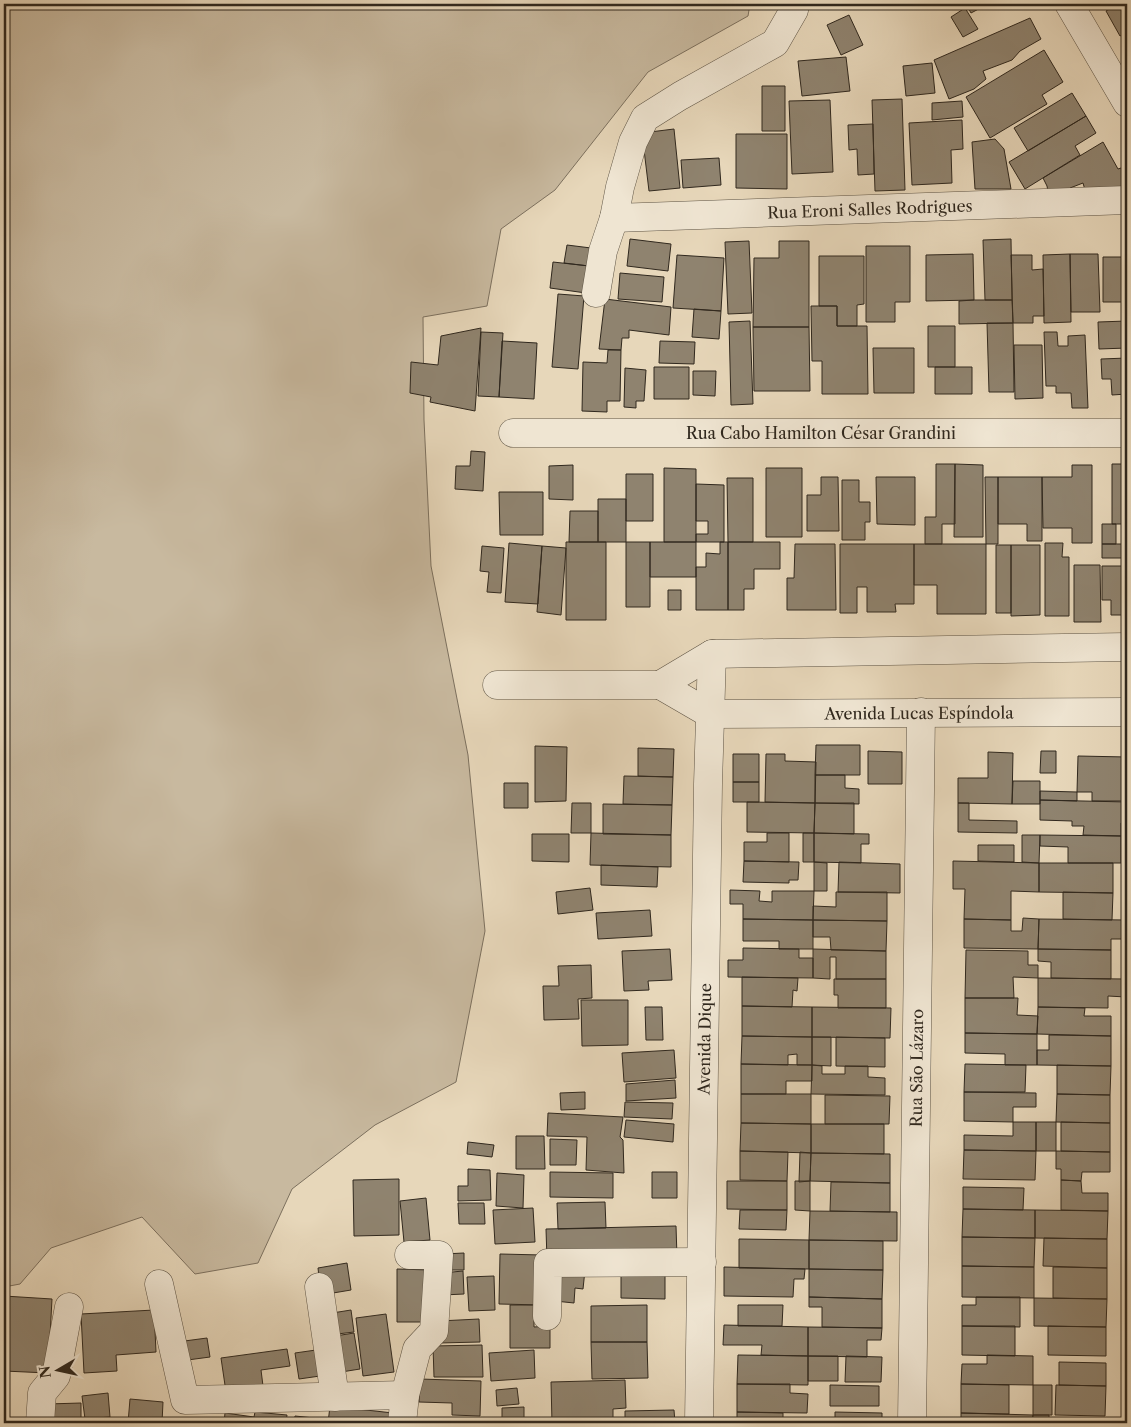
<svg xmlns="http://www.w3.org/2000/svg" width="1131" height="1427" font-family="'Libre Caslon Text',serif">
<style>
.green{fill:#c8b99f;stroke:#7c705e}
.building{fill:#8f836f;stroke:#30281e}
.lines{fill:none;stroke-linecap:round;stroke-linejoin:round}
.minor-casing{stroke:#5e5445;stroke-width:29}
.minor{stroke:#efe5d2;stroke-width:28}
.labels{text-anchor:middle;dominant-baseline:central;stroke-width:5;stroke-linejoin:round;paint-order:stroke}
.street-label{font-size:16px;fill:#30281e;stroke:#efe5d2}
</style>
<rect width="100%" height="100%" fill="#e7d7ba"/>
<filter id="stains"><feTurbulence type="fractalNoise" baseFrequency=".004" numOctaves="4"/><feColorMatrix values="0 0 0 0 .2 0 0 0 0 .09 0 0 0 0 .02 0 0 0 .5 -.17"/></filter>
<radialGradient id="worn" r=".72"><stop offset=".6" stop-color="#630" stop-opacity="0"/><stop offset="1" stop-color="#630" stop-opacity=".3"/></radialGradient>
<path class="green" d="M4 4H750L748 16 648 72 555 190 501 229 487 306 423 317 424 420 431 566 468 755 485 931 456 1082 375 1125 292 1189 258 1263 195 1274 142 1217 51 1248 20 1284 4 1287Z"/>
<path class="building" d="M966 4H988L971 13Z
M1118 4H1127V32L1120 36 1106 11Z
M965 8 978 29 963 37 951 17Z
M849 15 863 45 841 55 827 25Z
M1030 18 1041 39 1020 51 1012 60 983 71 986 79 974 89 949 99 934 60Z
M1044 50 1063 82 1042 95 1047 104 990 138 966 97Z
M846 57 850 91 802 96 798 61Z
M932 63 935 93 906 96 903 66Z
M762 86H785V131H762Z
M1072 93 1086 116 1028 151 1014 128Z
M902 99 905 190 875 191 872 100Z
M830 100 833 172 792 174 789 101Z
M962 101 963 117 932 120V103Z
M1086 116 1096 133 1075 146 1080 155 1025 189 1009 162Z
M962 120 963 149 951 150 952 183 912 185 909 123Z
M873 124 874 174 858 175 857 149 849 150 848 125Z
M674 129 680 188 649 191 642 133Z
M736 134H787V189L736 188Z
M995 139 1004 149 1011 189H975L972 142Z
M1103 142 1118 169 1127 166V191L1087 197 1083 183 1070 188 1071 197H1049L1047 186 1043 178Z
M719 158 721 185 683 188 681 160Z
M630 239 671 244 668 271 627 266Z
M1011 239 1012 300H985L983 240Z
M749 241 752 313 728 314 725 242Z
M779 241H809V327H753L754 258H779Z
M567 245 591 248 589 266 564 263Z
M866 246H910V302H895V322H866Z
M973 254 974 300 926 301V255Z
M1070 254H1098L1100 312H1071Z
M1070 254 1071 322 1044 323 1043 255Z
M677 255 724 258 721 311 673 308Z
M1011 255H1032V270L1043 269 1044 316H1033V323H1013Z
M819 256H864V304L857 305V326H837V306H819Z
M1103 257H1127V302H1103Z
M553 262 589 266 586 293 550 288Z
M620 273 664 277 662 302 618 299Z
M558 294 584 296 578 369 552 367Z
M605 299 671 307 669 335 629 330V338H622L621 350 599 349Z
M974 300H1012L1013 323 959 324V301Z
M811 306H837V326H867L868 394H822V361H812Z
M694 309 721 311 719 339 692 337Z
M750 321 753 404 731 405 729 322Z
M1127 321V348L1099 349 1098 322Z
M987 323H1013L1014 392H989Z
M928 326H955V367H928Z
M753 327H809L810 391H754Z
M481 328 475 411 430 402 431 397 410 393 411 362 438 365 441 336Z
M481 332 503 333 499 397 478 396Z
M1044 332H1057L1058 346H1068V336L1085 335 1088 408H1072L1071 393H1056V386H1046Z
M502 341 537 343 534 399 499 397Z
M660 341 695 342 694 364 659 363Z
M1014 345H1042L1043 398 1015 399Z
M873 348H914V393H874Z
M608 350H621L620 401H607V412L582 411 583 362 607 363Z
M1127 358V394L1112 395 1111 379H1102L1101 359Z
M654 367H689V399H654Z
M935 367H972V394H935Z
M625 368 646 370 644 401H636V408L624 407Z
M693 371H716L715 396 693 395Z
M471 451 485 452 483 491 455 489 456 466H470Z
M936 464H955V524H942V544H925V517H936Z
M955 464 983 465V537H954Z
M1112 464H1127V524H1112Z
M573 465V500L549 499V466Z
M1072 465H1092V543H1072V528H1043L1042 477H1072Z
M664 468 696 469V542H664Z
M766 468H802V537H766Z
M626 474H653V521H626Z
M821 477H838L839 531H807V495H821Z
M876 477H915V525L877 524Z
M985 477H998V544H986Z
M998 477H1042V541H1027V524H998Z
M727 478H753V542H728Z
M842 480H859V502H870V522H865V540H842Z
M696 484 724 485V542H696V534H708V521H696Z
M499 492H543V535H500Z
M598 499H626V542H598Z
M570 511H598V542H569Z
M1102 524H1116V544H1102Z
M566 542H606V620H566Z
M626 542H650V607H626Z
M650 542H696V577H650Z
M720 542H728V610H696V567H706V553L720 554Z
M728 542H780V569H754V589H744V610H728Z
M509 543 542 546 538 604 505 602Z
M1045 543H1063L1062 557H1069V616H1045Z
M795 544H835L836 610H787V578H794Z
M840 544H914V604H895L896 612H867V587H857V613H840Z
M914 544H986V614H937V585H914Z
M1102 544H1127V558H1102Z
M996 545H1011V613H996Z
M1011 545H1040V615L1011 616Z
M482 546 504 548 501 593 487 592 489 572 480 571Z
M542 546 566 548 561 615 537 612Z
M1074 565H1100L1101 622H1074Z
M1102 566H1127V615H1111V600H1102Z
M668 590H681V610H668Z
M816 745H860V775H815Z
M535 746 567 747 566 801 535 802Z
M638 748 674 749 673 777 638 776Z
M868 751 902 752V784H868Z
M1041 751H1056V773H1040Z
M988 752 1013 753 1012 804 958 803V778H988Z
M733 754H759V782H733Z
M766 754H785V761L816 762 815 803 765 802Z
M1078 756 1127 757V780H1125V801H1092V792H1077Z
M815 775H845V788L859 789V804L815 803Z
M624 776 673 777 672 805 623 804Z
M1013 781H1040V804H1012Z
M733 782H759V802H733Z
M504 783H528V808H504Z
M1040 791 1077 792V801L1040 800Z
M1040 800 1127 802V823H1121V836L1083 835 1084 826H1072V821L1040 820Z
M747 802 815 803 814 833 747 832Z
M572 803H591V833H571Z
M815 803H854V834L814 833Z
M958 803H969V820L1017 821V833L958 832Z
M603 804 672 805 671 835 603 834Z
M591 833 671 835V867L590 865Z
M767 833H789V862L744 861V842H767Z
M803 833H814V862H803Z
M814 833 869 834V844H861V863L814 862Z
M532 834H569V862L532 861Z
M1022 835H1040L1039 863 1022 862Z
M1040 835 1121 836V863H1068V847L1040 846Z
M978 845H1014V862L978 861Z
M744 861 799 862 798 880H789V883L743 882Z
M953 861 1039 863V892L1011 891V920L964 919 965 889H953Z
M814 862 827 863V891H814Z
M839 862 900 864V893L838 892Z
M1039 863H1113V893L1039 892Z
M601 865 658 867 657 887 601 885Z
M590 888 593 910 558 914 556 892Z
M730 890 760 891 759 901 772 902V891H814L813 920 743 919V904H730Z
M836 892H887V921L813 920V906L836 907Z
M1063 892 1113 893 1112 920 1063 919Z
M650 910 652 936 598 939 596 913Z
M1023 918 1039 919 1038 949 964 948V919L1011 920V931H1022Z
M743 919 813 920V949H779V941H743Z
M1039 919 1126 920V939H1111V950L1038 949Z
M813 920 887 921 886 951 831 950 830 937H813Z
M743 948 799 949V958H813V978L728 977V960H743Z
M670 949 672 980 648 981 649 990 624 991 622 951Z
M813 949 886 951V979H836V957H830V979L813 978Z
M1038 949 1111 950V979L1051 978V962L1038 961Z
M966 950 1028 951V965H1038V978L1013 977 1014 998H965Z
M591 965 592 998 578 999 579 1019 544 1020 543 986H559L558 966Z
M742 977 798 978 797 991 793 990 792 1007 742 1006Z
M1038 978 1126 979V997L1108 996V1008L1038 1007Z
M834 979H886V1008H838V995H834Z
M965 998H1018L1017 1015 1038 1016 1037 1034 965 1033Z
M581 1000H628V1045L582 1046Z
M742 1006 812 1007V1037L742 1036Z
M645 1007H662L663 1040H646Z
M812 1007 891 1008 890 1038 812 1037Z
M1038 1007 1085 1008 1084 1016H1111V1036L1037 1034Z
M965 1033 1037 1034V1065H1005V1054L965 1053Z
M1049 1035 1111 1036V1066L1037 1065V1050H1049Z
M742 1036 812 1037V1065H797V1054L788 1055V1065L741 1064Z
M812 1037H831V1066L812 1065Z
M836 1037 885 1038V1067L836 1066Z
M674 1050 676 1078 624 1082 622 1053Z
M741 1064 812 1065V1081H786V1094H741Z
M965 1064 1026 1065 1025 1092H964Z
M812 1065 822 1066V1074H845V1066H868V1077L885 1078V1095L811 1094Z
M1057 1065 1111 1066 1110 1095 1057 1094Z
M675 1080 676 1098 626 1101V1084Z
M585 1092V1109L561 1110 560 1093Z
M964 1092 1036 1093V1107H1013V1122L964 1121Z
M741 1094H811V1124L741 1123Z
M1057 1094 1110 1095V1123L1056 1122Z
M825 1095 890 1096 889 1124H825Z
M625 1102 673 1103 672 1119 624 1117Z
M548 1113 623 1117 620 1137 623 1140 624 1173 586 1170 587 1137 547 1136Z
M626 1120 674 1124 673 1142 624 1137Z
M1013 1122H1036V1151L964 1150V1135L1013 1136Z
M1036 1122H1056V1151H1036Z
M1061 1122 1110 1123V1152L1061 1151Z
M741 1123 811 1124V1153L740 1151Z
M811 1124H884V1154L811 1153Z
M516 1136H544L545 1169H516Z
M550 1139 577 1140 576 1165H550Z
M468 1142 494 1145 492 1157 467 1154Z
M964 1150 1036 1151 1035 1180 963 1179Z
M740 1151 788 1152 787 1181 740 1180Z
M1056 1151 1110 1152V1172H1082L1081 1181 1061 1180V1169H1056Z
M800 1152 811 1153 810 1181 799 1182Z
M811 1153 890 1154V1183L810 1181Z
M468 1169 490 1170 491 1200 458 1201V1186H468Z
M550 1172 613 1173V1198L550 1197Z
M652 1172H677V1198H652Z
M497 1173 524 1175 523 1208 496 1206Z
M399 1179V1235L354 1236 353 1180Z
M1061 1180 1081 1181 1082 1193H1108V1211L1061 1210Z
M727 1181H787V1210L727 1209Z
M795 1181H810V1211L795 1210Z
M831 1182 890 1183V1212L830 1211Z
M963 1187 1024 1188 1023 1210 963 1209Z
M426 1198 430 1240 404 1242 400 1201Z
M605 1202 606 1228 558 1229 557 1203Z
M458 1203H484L485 1224H459Z
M533 1208 535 1242 495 1244 493 1210Z
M963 1209 1035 1210V1238L962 1237Z
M740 1210H787L786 1230 739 1229Z
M1035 1210 1108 1211 1107 1239 1035 1238Z
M810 1211 897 1212V1241L809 1240Z
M676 1226 677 1257 547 1260 546 1229Z
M962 1237 1035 1238 1034 1267 962 1266Z
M1044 1238 1107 1239V1268L1043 1266Z
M739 1239 809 1240V1269L739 1268Z
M809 1240 883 1241V1270L809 1269Z
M464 1253V1270H443V1254Z
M500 1254 542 1255V1305L499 1304Z
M347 1263 351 1290 321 1295 318 1268Z
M962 1266 1034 1267V1298L962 1297Z
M724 1267 805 1269 804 1279H794L793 1297 724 1296Z
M1053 1267 1107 1268V1299L1053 1298Z
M556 1268 585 1270 583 1289 575 1288 574 1303 555 1301Z
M397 1269 430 1270V1322H397Z
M809 1269 883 1270 882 1299 809 1297Z
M463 1271 464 1294 443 1295 442 1273Z
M621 1274 665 1275V1299L621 1298Z
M494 1276 495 1310 469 1311 467 1277Z
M4 1296 52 1299 48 1373 4 1371Z
M809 1297 882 1299V1328L822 1327V1307H809Z
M976 1297H1020V1327L962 1326V1305H976Z
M1034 1298 1107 1299 1106 1327 1034 1326Z
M510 1305H534V1327L550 1326V1348H510Z
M647 1305V1342H591V1306Z
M738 1305H783L782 1326H738Z
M154 1310 156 1352 116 1355 117 1371 84 1373 81 1314Z
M351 1310 354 1332 329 1335 326 1314Z
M386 1314 394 1372 363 1376 356 1318Z
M479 1319 480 1342 439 1343V1321Z
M724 1325 808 1327V1356L761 1355 762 1345H723Z
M962 1326H1015V1356L962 1355Z
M1048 1326 1106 1327V1356L1048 1355Z
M808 1327 882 1328 881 1340H867V1357L808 1356Z
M354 1333 360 1369 335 1373 329 1337Z
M207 1338 210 1357 180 1361 177 1342Z
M591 1342H647L648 1378 592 1379Z
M482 1345 483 1377H434L433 1346Z
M287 1349 290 1366 261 1370 263 1386 226 1392 221 1358Z
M323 1349 327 1375 299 1379 295 1353Z
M534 1350 535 1378 491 1381 489 1353Z
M738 1355 808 1356V1385L737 1384Z
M987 1355 1033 1356V1385L961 1384 962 1364H987Z
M808 1356H838V1381H808Z
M846 1356 882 1357 881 1382H845Z
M1059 1362 1106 1363V1386L1059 1385Z
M420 1379 481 1381 480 1416 452 1415V1403L419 1402Z
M625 1380 626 1408 613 1409V1423H552L551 1382Z
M737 1384H790V1393L808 1394 807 1413 737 1412Z
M961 1384 1009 1385V1414L961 1413Z
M830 1385 879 1386V1406H830Z
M1033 1385H1052V1415H1033Z
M1056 1385 1106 1386 1105 1416 1055 1415Z
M517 1388 519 1404 497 1406 496 1390Z
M108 1393 110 1417 85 1419 82 1396Z
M130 1399 163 1402 162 1423H128Z
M81 1403V1423H48L47 1404Z
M330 1406 393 1413 392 1423H328Z
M524 1407V1423H502V1408Z
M674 1410 675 1423H625V1411Z
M255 1412 287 1415 286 1423H224L225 1413 254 1417Z
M737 1412 783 1413V1423H737Z
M835 1412 882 1413V1423H835Z
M961 1413 1033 1415 1032 1423H961Z
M1033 1415H1049V1423H1032Z
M295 1416 314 1418 313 1423H294Z
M4 1418H11V1423H4Z
M166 1419 189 1420V1423H166Z
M1064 1419H1105V1423H1064Z"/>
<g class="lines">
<defs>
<g id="minor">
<path d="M1069 4 1127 103"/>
<path id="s1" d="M614 218 1127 200"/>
<path d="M596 293 603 251 614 218 620 187 633 142 645 118 680 96 775 43 794 10 795 4"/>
<path id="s2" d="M513 433H1127"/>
<path d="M497 685H660"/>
<path d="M710 714 660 685 712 654 1127 647"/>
<path id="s3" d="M710 714 1127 712"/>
<path d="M159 1284 185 1400 405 1395"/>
<path d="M319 1287 335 1397"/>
<path d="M547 1316 548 1263 702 1262"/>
<path d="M40 1423 42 1393 56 1376 69 1307"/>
<path d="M402 1423 405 1395 417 1349 434 1331 439 1255H409"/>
<path id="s4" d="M699 1423 708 784 712 654"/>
<path id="s5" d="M912 1423 921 712"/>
</g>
</defs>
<use href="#minor" class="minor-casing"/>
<use href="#minor" class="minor"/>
</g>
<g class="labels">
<g class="street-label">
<text stroke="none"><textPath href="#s1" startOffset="256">Rua Eroni Salles Rodrigues</textPath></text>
<text stroke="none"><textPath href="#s2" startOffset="308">Rua Cabo Hamilton César Grandini</textPath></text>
<text stroke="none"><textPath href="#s3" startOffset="209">Avenida Lucas Espíndola</textPath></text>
<text stroke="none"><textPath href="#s4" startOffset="384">Avenida Dique</textPath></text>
<text stroke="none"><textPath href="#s5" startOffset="355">Rua São Lázaro</textPath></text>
</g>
</g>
<rect width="1131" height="1427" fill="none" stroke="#e7d7ba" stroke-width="20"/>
<rect x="5" y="5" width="1121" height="1417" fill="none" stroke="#30281e" stroke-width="2.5"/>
<rect x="10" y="10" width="1111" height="1407" fill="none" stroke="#30281e"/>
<g transform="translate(58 1370) rotate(261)" stroke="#efe5d2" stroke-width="4" paint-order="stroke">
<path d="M0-4L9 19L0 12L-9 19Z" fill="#30281e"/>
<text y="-8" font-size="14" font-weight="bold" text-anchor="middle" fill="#30281e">N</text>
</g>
<rect width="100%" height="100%" filter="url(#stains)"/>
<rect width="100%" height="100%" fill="url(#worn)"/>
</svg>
